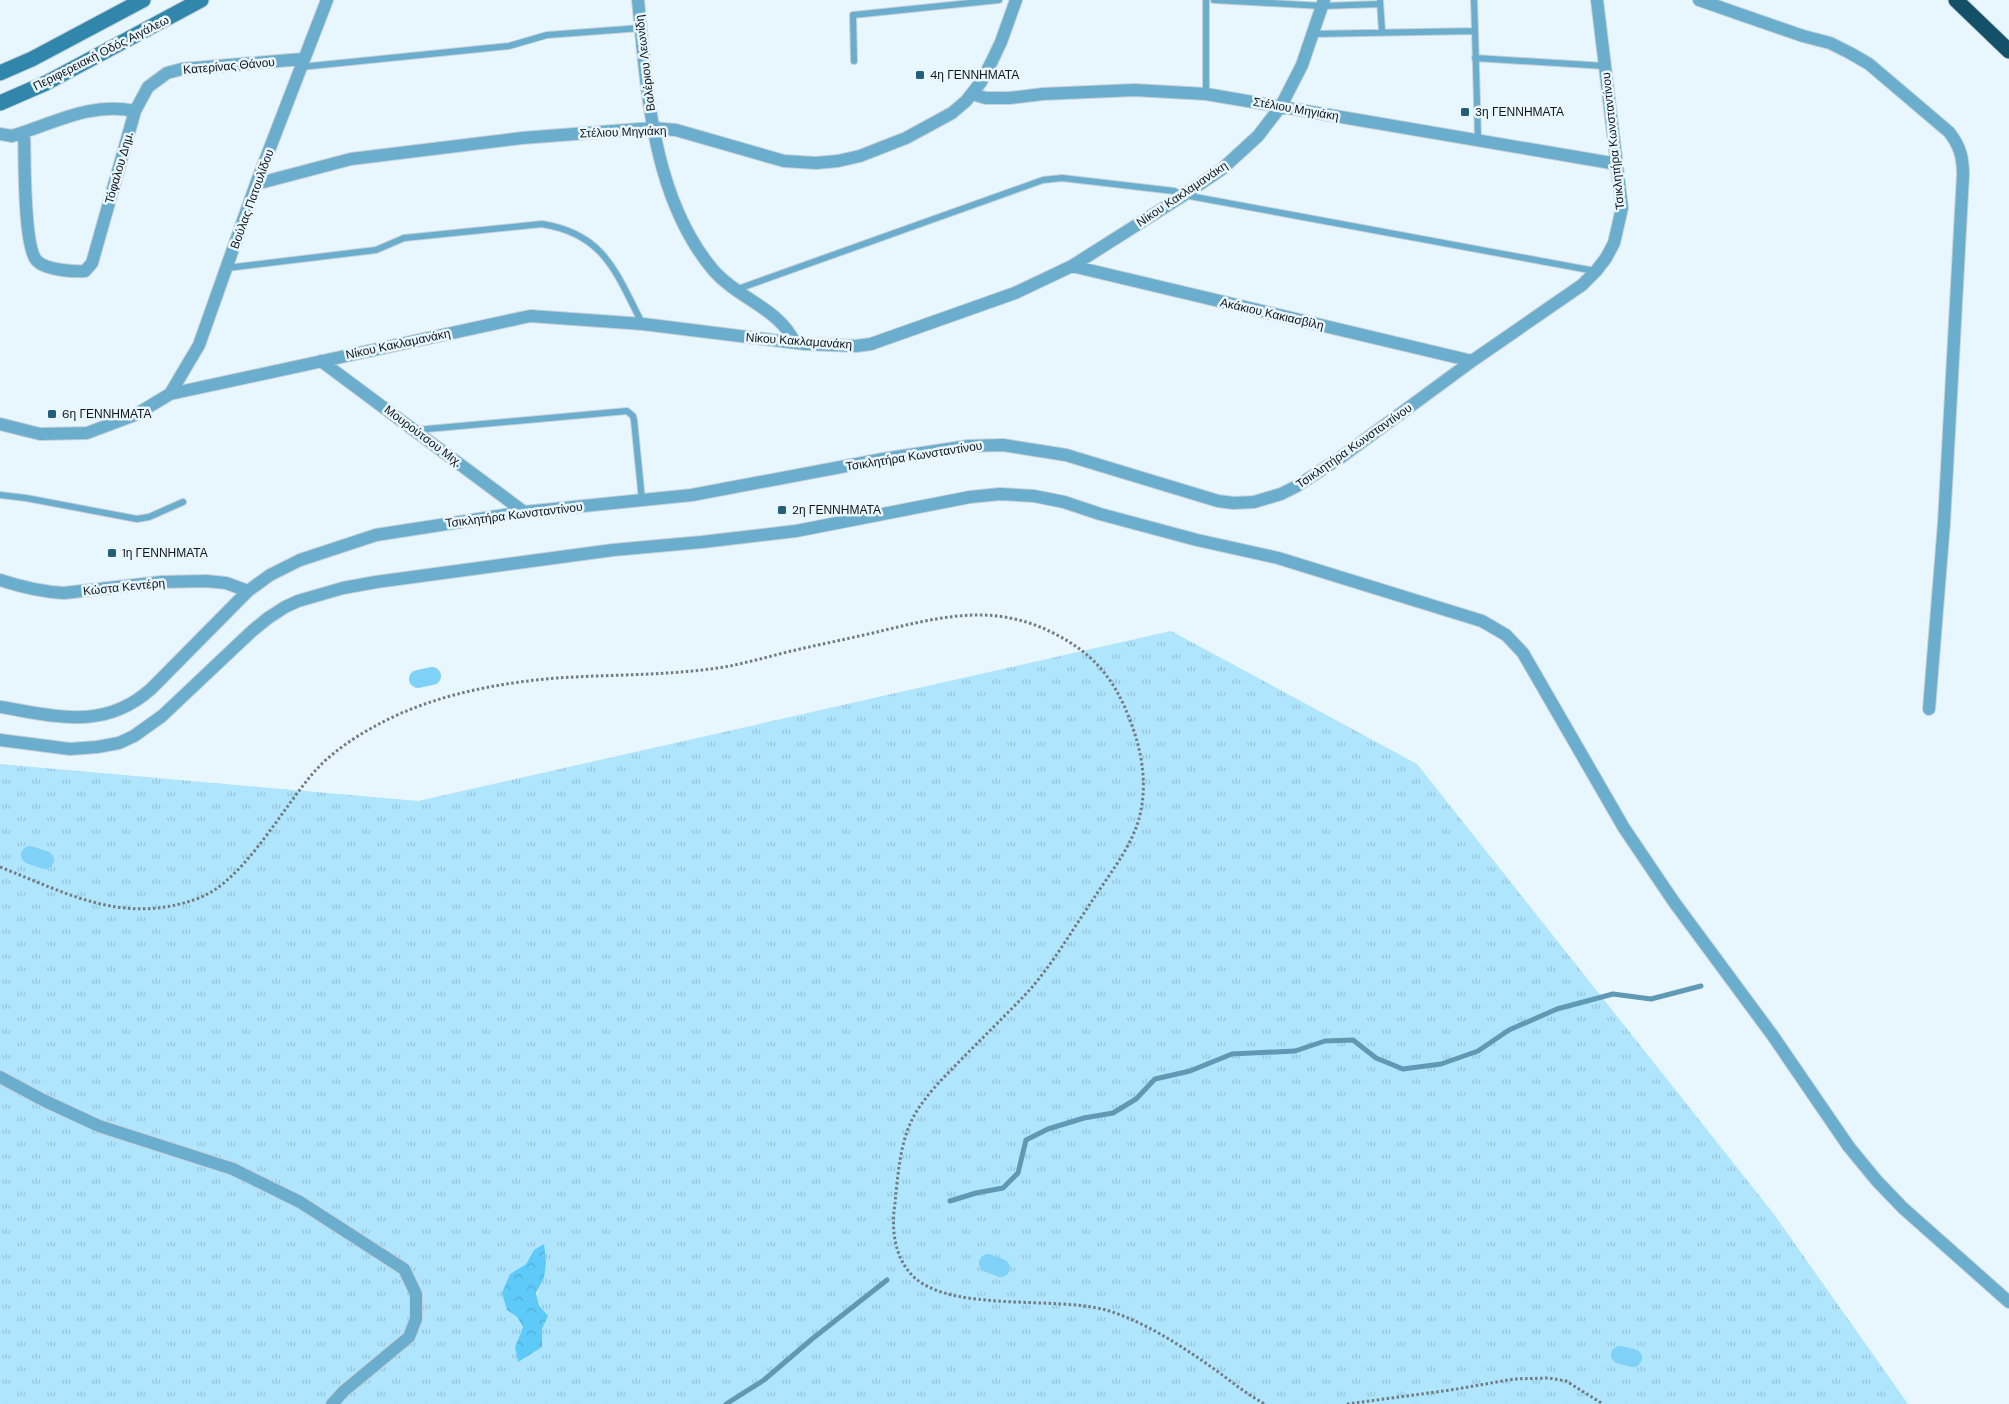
<svg xmlns="http://www.w3.org/2000/svg" width="2009" height="1404" font-family="'DM Sans',sans-serif">
<style>
.grass{fill:url(#grass-tufts);fill-rule:evenodd}
.forest{fill:url(#forest-crowns)}
.lines{fill:none;stroke-linecap:round;stroke-linejoin:round}
.stream{stroke:#5f99b4;stroke-width:5}
.canal{stroke:#80d1f7;stroke-width:18}
.lane-casing{stroke:#c6d2d9;stroke-width:8}
.street-casing{stroke:#c6d2d9;stroke-width:14}
.secondary-casing{stroke:#c6d2d9;stroke-width:17}
.highway-casing{stroke:#c6d2d9;stroke-width:17}
.path{stroke:#727b80;stroke-width:3;stroke-dasharray:2.5 2.5;stroke-linecap:butt}
.lane{stroke:#6badcc;stroke-width:6}
.street{stroke:#6badcc;stroke-width:12}
.secondary{stroke:#3087ab;stroke-width:15}
.highway{stroke:#145169;stroke-width:15}
.poi-dot{fill:#245f78;stroke:#e8f6fe;stroke-width:2}
.labels{text-anchor:middle;dominant-baseline:central;stroke-width:5;stroke-linejoin:round;paint-order:stroke}
.street-label{font-size:12px;fill:#111619;stroke:#e8f6fe}
.poi-label{font-size:12px;fill:#111619;stroke:#e8f6fe;text-anchor:start}
</style>
<defs>
<pattern id="grass-tufts" width="24" height="20" patternUnits="userSpaceOnUse" patternTransform="scale(1.25)"><rect width="24" height="20" fill="#b0e5fe"/><path d="M3 7l-1-3M5 7V3M7 7l1-3M15 17l-1-3M17 17v-4M19 17l1-3" fill="none" stroke="#96c4d9"/></pattern>
<pattern id="forest-crowns" width="20" height="18" patternUnits="userSpaceOnUse" patternTransform="scale(1.25)"><rect width="20" height="18" fill="#5dcaf9"/><path d="M2 6a3 3 0 1 1 6 0M12 15a3 3 0 1 1 6 0" fill="none" stroke="#50add5"/></pattern>
</defs>
<rect width="100%" height="100%" fill="#e8f6fe"/>
<path class="grass" d="M1171 631 1417 764 1773 1213 1908 1404H0V764L418 801ZM534 1250 544 1278C534 1296 535 1300 548 1316L542 1329V1347L518 1361 515 1347 523 1327 517 1317 507 1310 503 1293 510 1274 526 1264Z"/>
<path class="forest" d="M544 1244 546 1262 544 1278 536 1293 539 1305 548 1316 542 1329V1347L518 1362 515 1347 523 1327 517 1317 507 1310 502 1293 510 1274 526 1264 534 1250Z"/>
<g class="lines">
<path class="stream" d="M950 1201 976 1193 1003 1188 1018 1173 1026 1140 1048 1129 1084 1118 1113 1113 1136 1099 1155 1079 1190 1071 1232 1054 1295 1051 1325 1041 1353 1040 1376 1058 1403 1069 1441 1064 1478 1051 1509 1030 1557 1009 1613 994 1651 999 1701 986
M726 1404 764 1380 812 1339 887 1280"/>
<path class="canal" d="M418 679 432 676
M30 855 45 860
M988 1263 1001 1268
M1620 1355 1633 1358"/>
<defs>
<path id="lane" d="M1214 0 1323 6 1380 4
M1474 0 1475 31
M1380 1 1382 31
M1312 34 1475 31 1478 139
M1475 58 1605 66
M854 61 853 15 999 0
M301 67 509 46 547 35 641 28
M1206 94V0
M227 268 376 250 404 238 542 224C605 234 616 273 642 323
M735 290 1043 180 1062 178 1174 191 1184 195 1595 271
M416 430 627 411 633 416 634 420 642 500
M0 495 26 498 137 519 149 517 183 502"/>
<path id="street" d="M638 0C647 90 652 198 714 271 740 300 779 308 795 343
M1699 0 1803 36 1830 43 1850 53 1869 64 1949 132C1960 146 1963 157 1963 175L1944 523 1929 709
M972 94 986 98H1009L1043 94 1134 90 1206 94 1617 164
M24 132C25 155 23 247 37 261 46 270 74 272 85 271L92 263 135 111 148 87 167 73 182 69 303 59
M0 134 12 136C55 123 88 102 135 111
M256 184 351 159 522 138 653 128 676 130 784 161 816 163 838 161 860 156 906 138 952 113 966 101 981 82 991 63 1001 42 1016 0
M1072 266 1472 361
M321 361 524 512
M170 394 199 345 256 184 327 0
M0 424 40 434 87 433 135 415 170 394 530 316 643 324 805 344 856 346 871 344 1015 293 1072 266 1184 195 1222 169 1258 136 1281 106 1302 65 1324 0
M0 580C21 587 42 592 64 593L161 582 206 581 226 583 248 591
M0 707C56 716 104 731 151 689L248 591 270 575 300 560 376 535 524 512 692 495 883 459 968 446 1003 445 1066 455 1218 501 1233 503 1254 502 1281 494 1297 486 1340 458 1472 361 1582 285 1596 271 1606 258 1614 243 1622 208 1597 0
M0 740 70 749 97 747 119 743 134 736 162 716 252 631 268 618 285 607 298 601 343 588 376 582 613 550 702 542 796 531 970 497 1000 494 1034 496 1064 502 1100 514 1197 540 1278 558 1482 621 1506 635 1523 653 1624 828 1674 902 1773 1036 1849 1147 1877 1181 1903 1208 2009 1302
M0 1077 43 1100 99 1126 233 1169 300 1202 404 1269 416 1294V1319L409 1337 344 1391 332 1404"/>
<path id="secondary" d="M0 73 32 59 143 0
M0 103 46 83 201 0"/>
<path id="highway" d="M1956 0 2009 51"/>
</defs>
<use href="#lane" class="lane-casing"/>
<use href="#street" class="street-casing"/>
<use href="#secondary" class="secondary-casing"/>
<use href="#highway" class="highway-casing"/>
<path class="path" d="M0 867C69 894 124 926 199 898 244 881 282 808 315 771 332 752 356 736 379 724 433 695 497 683 557 678 615 674 673 676 730 666 749 662 768 657 787 652 817 645 847 639 877 632 910 624 945 615 979 615 1007 615 1033 622 1057 635 1094 654 1115 680 1130 720 1141 749 1147 779 1141 810 1135 843 1110 873 1092 901 1071 932 1051 967 1025 995 1001 1020 976 1044 952 1069 939 1082 925 1097 915 1114 900 1140 898 1174 895 1203 891 1229 894 1259 915 1278 953 1312 1055 1296 1106 1310 1146 1322 1183 1347 1217 1371 1233 1383 1248 1395 1265 1404
M1347 1404 1451 1390 1514 1379 1549 1378 1566 1381 1603 1404"/>
<use href="#lane" class="lane"/>
<use href="#street" class="street"/>
<use href="#secondary" class="secondary"/>
<use href="#highway" class="highway"/>
</g>
<g class="poi-dot">
<rect x="915" y="70" width="10" height="10" rx="2.5"/>
<rect x="1460" y="107" width="10" height="10" rx="2.5"/>
<rect x="47" y="409" width="10" height="10" rx="2.5"/>
<rect x="777" y="505" width="10" height="10" rx="2.5"/>
<rect x="107" y="548" width="10" height="10" rx="2.5"/>
</g>
<g class="labels">
<g class="street-label">
<text transform="translate(101 53) rotate(-27)">Περιφερειακή Οδός Αιγάλεω</text>
<text transform="translate(645 63) rotate(-97)">Βαλέριου Λεωνίδη</text>
<text transform="translate(229 66) rotate(-5)">Κατερίνας Θάνου</text>
<text transform="translate(1296 109) rotate(10)">Στέλιου Μηγιάκη</text>
<text transform="translate(623 132) rotate(-2)">Στέλιου Μηγιάκη</text>
<text transform="translate(1613 141) rotate(-96)">Τσικλητήρα Κωνσταντίνου</text>
<text transform="translate(119 168) rotate(-74)">Τόφαλου Δημ.</text>
<text transform="translate(1182 194) rotate(-34)">Νίκου Κακλαμανάκη</text>
<text transform="translate(252 199) rotate(-70)">Βούλας Πατουλίδου</text>
<text transform="translate(1272 314) rotate(13)">Ακάκιου Κακιασβίλη</text>
<text transform="translate(799 341) rotate(4)">Νίκου Κακλαμανάκη</text>
<text transform="translate(398 344) rotate(-12)">Νίκου Κακλαμανάκη</text>
<text transform="translate(423 436) rotate(37)">Μουρούτσου Μιχ.</text>
<text transform="translate(1354 446) rotate(-35)">Τσικλητήρα Κωνσταντίνου</text>
<text transform="translate(914 456) rotate(-9)">Τσικλητήρα Κωνσταντίνου</text>
<text transform="translate(514 515) rotate(-7)">Τσικλητήρα Κωνσταντίνου</text>
<text transform="translate(124 587) rotate(-6)">Κώστα Κεντέρη</text>
</g>
<g class="poi-label">
<text x="930" y="75">4η ΓΕΝΝΗΜΑΤΑ</text>
<text x="1475" y="112">3η ΓΕΝΝΗΜΑΤΑ</text>
<text x="62" y="414">6η ΓΕΝΝΗΜΑΤΑ</text>
<text x="792" y="510">2η ΓΕΝΝΗΜΑΤΑ</text>
<text x="122" y="553">1η ΓΕΝΝΗΜΑΤΑ</text>
</g>
</g>
</svg>
